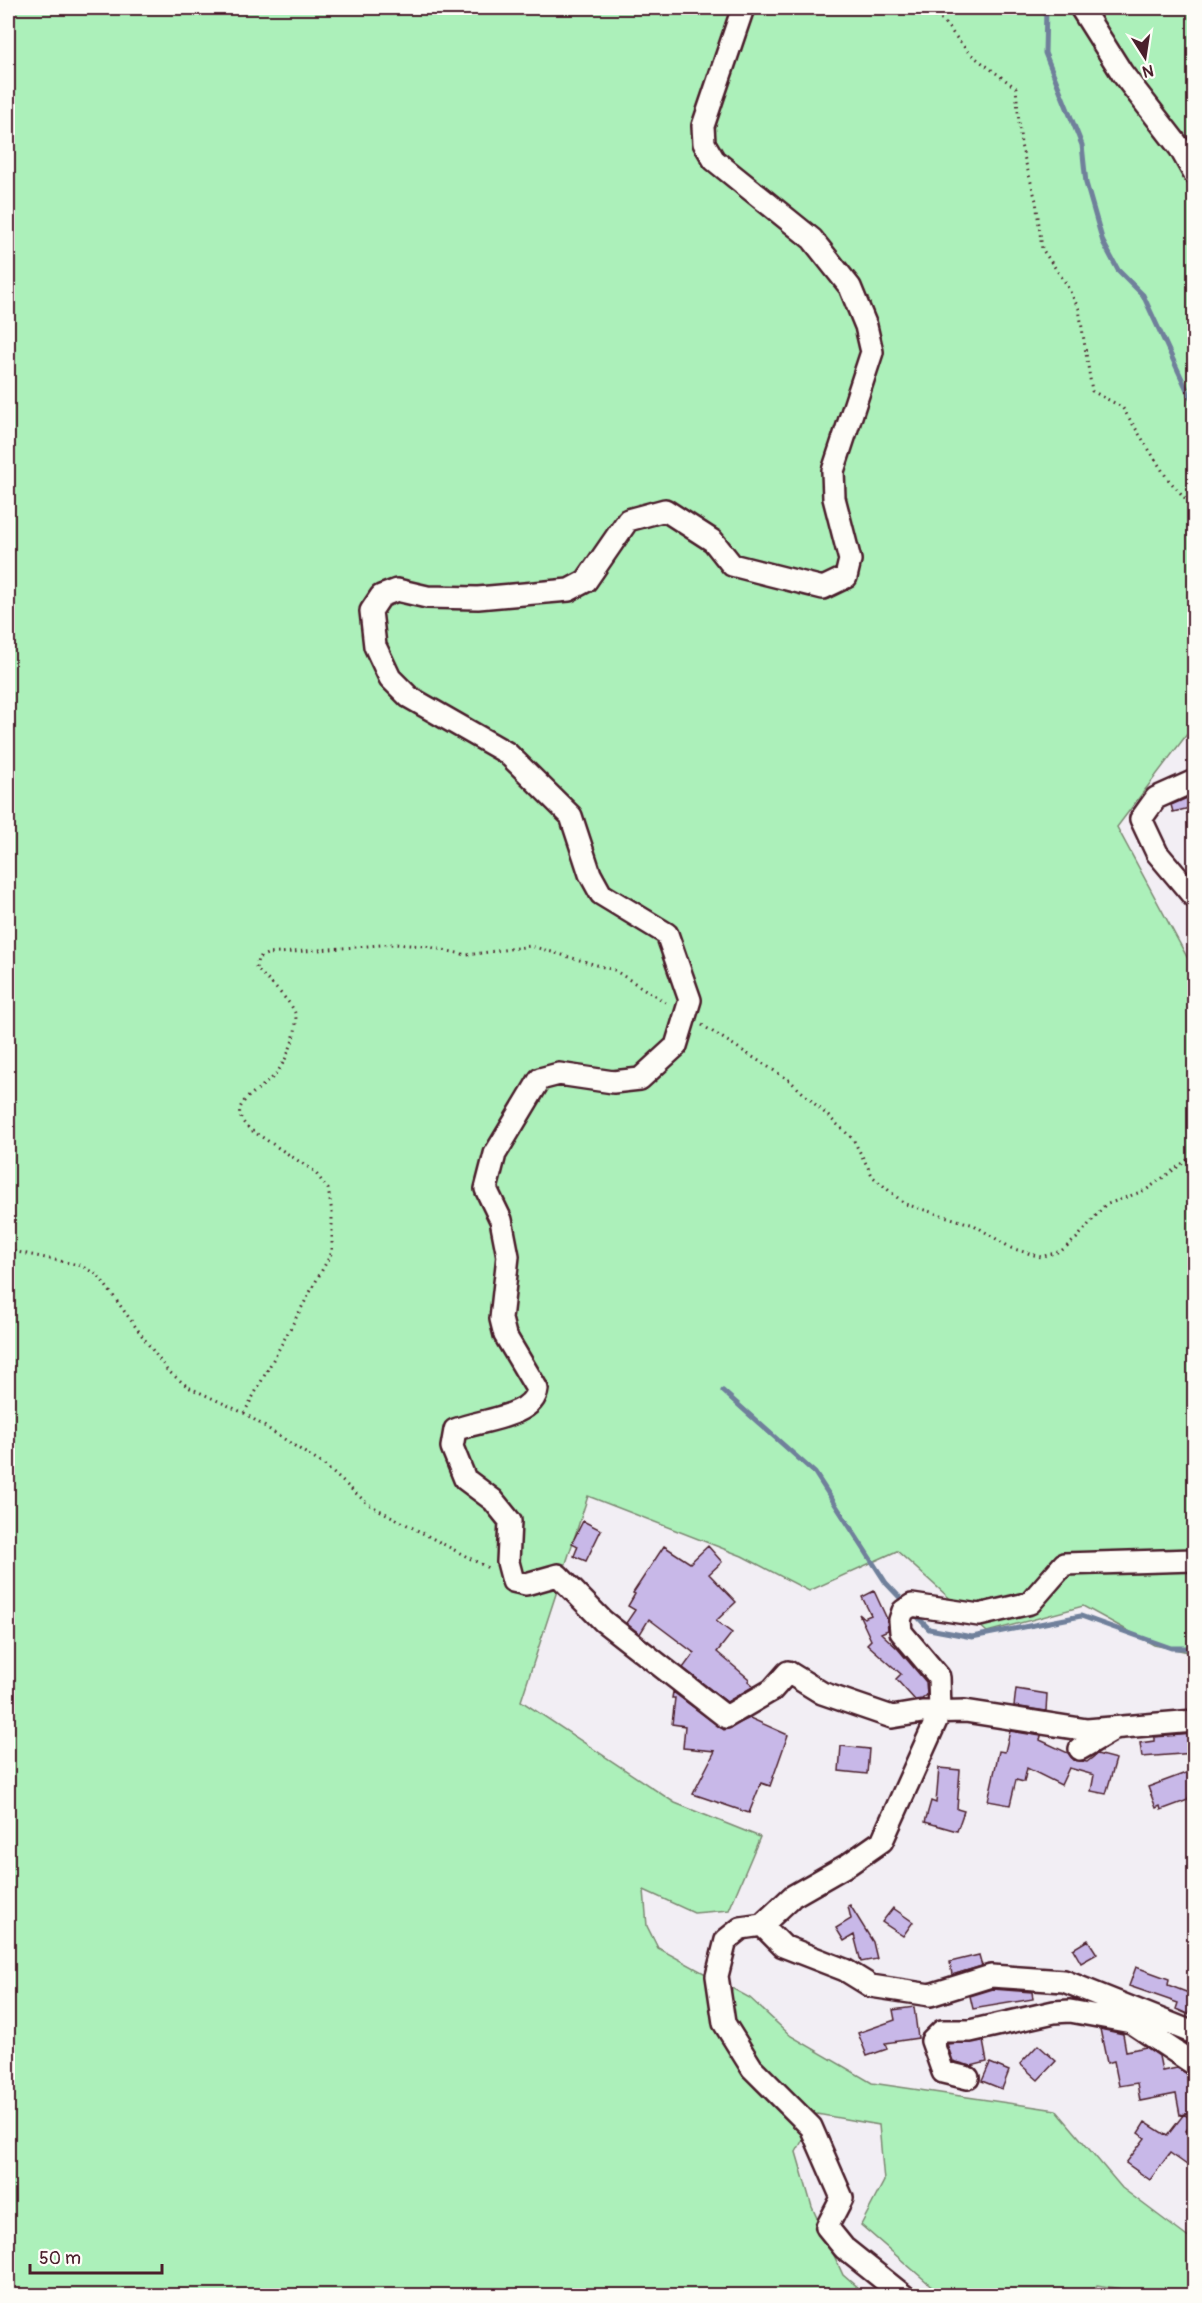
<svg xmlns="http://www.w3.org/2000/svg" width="1202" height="2303" font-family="Pangolin,sans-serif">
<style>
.green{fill:#acf0ba;stroke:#7b8872;stroke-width:1.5}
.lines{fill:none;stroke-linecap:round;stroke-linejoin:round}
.stream{stroke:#6f809b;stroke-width:5}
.building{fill:#c8b8e8;stroke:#4a1f2b;stroke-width:1.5}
.minor-casing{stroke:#4a1f2b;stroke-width:26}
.path{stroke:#4a1f2b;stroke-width:3;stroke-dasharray:1.5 4.5;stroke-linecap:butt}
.minor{stroke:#fdfcf7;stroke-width:21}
</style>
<rect width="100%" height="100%" fill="#f2eef4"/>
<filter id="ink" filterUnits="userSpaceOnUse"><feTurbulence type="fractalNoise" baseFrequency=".0167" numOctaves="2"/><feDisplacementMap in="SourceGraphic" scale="12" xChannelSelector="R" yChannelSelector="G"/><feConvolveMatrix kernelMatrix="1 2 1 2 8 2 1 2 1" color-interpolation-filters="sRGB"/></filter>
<g filter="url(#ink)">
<path class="green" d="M8 8H1194V725L1117 827 1194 970V1653L1154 1645 1083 1606 987 1632 897 1551 809 1591 742 1556 588 1496 521 1701 675 1803 760 1837 729 1910 694 1913 644 1890 647 1926 658 1948 750 1998 791 2036 872 2083 1056 2110 1122 2188 1194 2242V2295H1130L1121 2289 1097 2285 1090 2295H942L861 2225 884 2181 879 2125 817 2114 796 2152 812 2207 843 2275 866 2295 8 2296Z"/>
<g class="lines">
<path class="stream" d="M1046 8 1045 53 1082 145 1086 183 1103 242 1118 270 1143 295 1194 405
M723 1391 815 1473 886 1583 906 1604
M914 1613 929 1629 972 1637 1081 1616 1171 1648H1194"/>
</g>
<path class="building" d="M1194 795V807L1173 812 1171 805Z
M583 1521 601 1530 586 1561 574 1556 578 1546 572 1543Z
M664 1546 690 1563 708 1546 722 1562 709 1574 736 1602 716 1621 732 1633 717 1652 749 1679 748 1681 754 1686 727 1702 683 1668 694 1653 649 1619 640 1634 626 1623 635 1610 628 1606 635 1594 633 1593Z
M874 1591 887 1619 888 1630 881 1633 898 1649 926 1682 927 1695 922 1699 915 1700 896 1679 901 1674 867 1644 871 1640 859 1614 864 1618 871 1615 862 1597Z
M1016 1689 1047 1694 1046 1711 1014 1706Z
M673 1692 724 1730 750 1718 788 1735 770 1786 761 1783 749 1813 693 1794 715 1751 683 1748 685 1726 672 1724 675 1698H672Z
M1010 1731 1041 1736 1040 1740 1068 1753 1074 1760 1087 1762 1097 1754 1116 1759 1106 1794 1091 1791 1094 1775 1069 1768 1061 1785 1027 1768 1024 1782 1016 1780 1010 1805 988 1801 999 1751 1005 1752Z
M1194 1734V1753L1142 1757 1140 1743 1154 1741V1737Z
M841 1746 869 1749 867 1774 839 1771Z
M939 1768 960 1770 957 1809 964 1811 957 1831 925 1822 931 1801 936 1803Z
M1194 1770 1188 1800 1161 1810 1160 1806 1156 1808 1148 1787Z
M850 1905 873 1942 877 1959 861 1962 854 1935 844 1941 836 1928 851 1919 848 1906Z
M893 1908 913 1922 903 1936 882 1922Z
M1088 1940 1097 1954 1081 1963 1073 1949Z
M979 1955 982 1966 952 1975 950 1962Z
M1136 1967 1169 1979 1168 1985 1194 1995V2017L1176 2009 1178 2003 1129 1986Z
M993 1989 1032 1992 1033 1999 973 2009 970 1996Z
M914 2007 918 2038 885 2043 887 2049 867 2056 858 2033 895 2020 893 2010Z
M1100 2029 1123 2034 1126 2051 1146 2047 1159 2056 1162 2071 1177 2068 1194 2077V2112L1180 2115 1176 2094 1140 2101 1137 2083 1119 2086 1114 2061 1107 2063Z
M983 2041 987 2062 971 2066 953 2061 947 2044Z
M1038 2045 1056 2061 1038 2080 1020 2064Z
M990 2063 1009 2071 1002 2089 982 2081Z
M1184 2114 1193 2121 1186 2131 1194 2138V2155L1187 2165 1170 2153 1150 2180 1126 2163 1145 2138 1138 2133 1145 2122 1167 2136Z"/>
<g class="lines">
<defs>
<path id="minor" d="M743 8 703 126 704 143 714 160 812 239 850 287 866 326 872 352 833 471 834 498 850 560 846 577 823 588 732 565 713 541 665 510 628 520 586 581 569 590 478 598 427 597 397 590 381 596 371 611 375 646 390 678 409 697 507 753 571 816 590 874 601 894 667 934 690 1000 676 1046 640 1079 613 1082 559 1074 540 1079 495 1154 486 1189 501 1220 508 1256 501 1319 505 1335 537 1389C534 1418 478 1420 455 1430L452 1447 465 1479 493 1500 510 1521 508 1562 513 1581 526 1584 558 1575 603 1621 726 1717 772 1690 788 1672 822 1693 892 1717 922 1712 965 1711 1087 1730 1194 1721
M1081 8 1122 73 1180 148 1194 173
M1194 781 1156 798 1141 819 1157 853 1194 897
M1080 1749 1111 1731
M762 1925 783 1946 845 1970 871 1986 930 1995 991 1976 1064 1981 1194 2033
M968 2078 943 2072 932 2041 942 2031H970L1054 2012 1070 2011 1131 2022 1194 2064
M904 2296 844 2248 827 2227 842 2198 811 2127 752 2068 724 2023 717 1976 726 1940 741 1928 762 1925 793 1896 849 1864 882 1841 940 1712 939 1677 901 1632 900 1620 903 1611 912 1605 979 1615 1030 1603 1064 1564 1194 1560"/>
</defs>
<use href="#minor" class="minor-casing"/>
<path class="path" d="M919 8 943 21 969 53 1016 88 1021 145 1036 201 1042 249 1065 282 1079 309 1092 391 1122 407 1167 478 1194 508
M702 1025 789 1080 853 1139 873 1177 905 1204 974 1225 1011 1248 1041 1257 1061 1251 1077 1238 1105 1205 1146 1190 1194 1155
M8 1250 79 1265 98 1275 167 1370 188 1387 244 1413 324 1465 368 1504 490 1569
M244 1413 332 1252V1212L328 1189 314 1171 251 1130C221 1105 258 1093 274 1076 286 1063 300 1030 295 1013 292 1002 265 978 256 968L258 958 267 954 393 944 425 946 467 955 531 946 614 970 668 1004"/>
<use href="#minor" class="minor"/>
</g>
</g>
<rect width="1202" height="2303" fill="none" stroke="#fdfcf7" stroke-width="30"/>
<rect x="15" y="15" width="1172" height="2273" fill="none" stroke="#4a1f2b" stroke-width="2" filter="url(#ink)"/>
<g transform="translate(1145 57) rotate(168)" stroke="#fdfcf7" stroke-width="4.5" paint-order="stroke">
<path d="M0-4.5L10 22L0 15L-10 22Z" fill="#4a1f2b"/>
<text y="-9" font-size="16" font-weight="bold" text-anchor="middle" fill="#4a1f2b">N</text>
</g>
<path d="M30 2264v9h132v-9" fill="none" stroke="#4a1f2b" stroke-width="3"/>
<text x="39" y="2264" font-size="18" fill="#4a1f2b" stroke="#fdfcf7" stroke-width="4.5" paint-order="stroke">50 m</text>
</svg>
